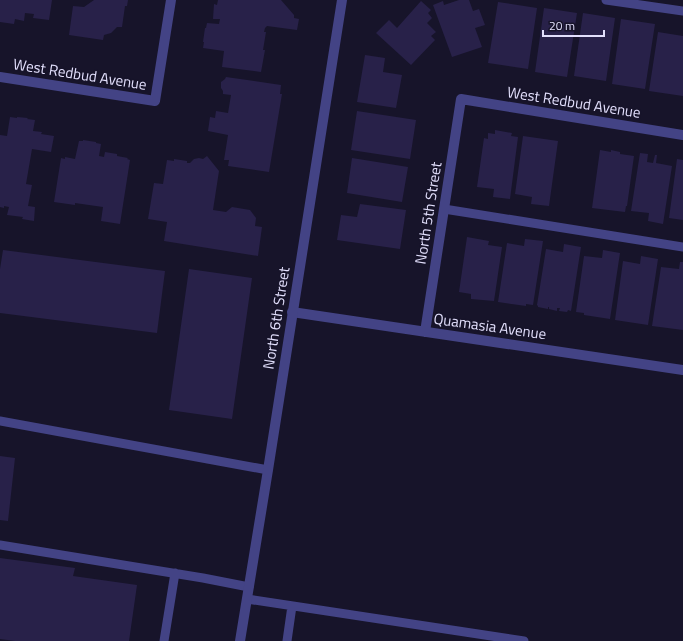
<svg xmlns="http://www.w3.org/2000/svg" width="683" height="641" font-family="'Titillium Web',sans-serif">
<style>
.building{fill:#282149}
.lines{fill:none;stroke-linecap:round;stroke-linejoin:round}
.service{stroke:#434385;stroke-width:9}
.minor{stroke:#434385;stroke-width:10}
.tertiary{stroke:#434385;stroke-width:10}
.labels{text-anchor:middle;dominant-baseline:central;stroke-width:3;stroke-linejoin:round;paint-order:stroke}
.street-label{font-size:15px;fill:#e2dffc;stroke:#17142a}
</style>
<rect width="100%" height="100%" fill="#17142a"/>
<path class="building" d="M0 0H52L49 20 33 18 34 14 25 13 24 21 15 19 14 24 0 22Z
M94 0H128L127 6H125L122 27H117L111 33 104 35 103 40 69 35 73 6 84 7Z
M218 0H281L294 15V18L299 19 297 30 267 26 265 28 264 32H266L263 50H265L261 72 222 67 224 51 203 48 204 42H203L205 28H206L207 23 219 24 220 19H213L214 4 217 5Z
M459 0H469L473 11 479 9 485 25 475 28 482 47 452 57 433 5 443 1 444 5Z
M421 1 431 10 428 13 432 18 427 23 436 32 431 36 435 40 411 65 376 33 389 20 397 28Z
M498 2 537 8 528 69 488 63Z
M544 8 577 13 567 77 535 72Z
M583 13 615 18 606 81 574 76Z
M621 19 655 24 645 89 612 84Z
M658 32 683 36V96L649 91Z
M365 55 385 58 383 72 402 75 396 108 357 102Z
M226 77 281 85 280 94H282L269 172 228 166 229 160H224L228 135 208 131 210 117 215 118 216 111 228 113 231 95 223 94V91L221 88V82L225 79Z
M357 111 416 120 410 159 351 150Z
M10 117 17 118V117L28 118 27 119 35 120 33 131 42 132 41 134 54 136 51 152 32 149 26 184 32 185 28 206 35 207 34 221 22 219 23 217 7 215 9 207 4 206V208L0 207V135L7 136Z
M495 130 512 133 511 136 518 137 510 199 493 197 494 189 477 187 484 138 488 139V133L495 134Z
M523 136 558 141 549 206 531 204 532 197 515 194Z
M83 140 96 142V143L101 144 99 156 104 157 105 152 117 154V156L128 158 127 159 130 160 120 224 101 221 103 207 75 203V205L54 202 61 158 65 159V157L75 159 79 141H83Z
M600 150 611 152V150L620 152V154L634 156 627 206H626L625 212 592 208Z
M640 153 648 154 647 162 653 163 655 155H657L656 163 672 166 663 224 648 221 649 213 631 211Z
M207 156 219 171 213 210 226 212 232 207 250 210 256 218 255 226 262 227 258 256 164 241 167 222 148 219 154 183 163 184 167 160 174 161V159L187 161V163H190L194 159 199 158 203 159Z
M352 158 408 167 402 202 347 193Z
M677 159 683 160V220L669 218Z
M360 204 406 210 400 249 337 240 341 215 357 217Z
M467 237 489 241 488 245 502 247 494 301 471 299V294L459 292Z
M525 239 543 241 533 305 526 304V306L498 302 507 243 524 246Z
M564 244 581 247 571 311 568 310 567 312 559 311 560 308H557V311L549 309V307H548V309L538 307V306L537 305 546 249 563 252Z
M3 250 165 271 157 333 0 313V269Z
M603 250 620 253 610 319 584 315V313L576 312 584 256 602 258Z
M641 256 658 259 648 325 615 320 623 261 640 264Z
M680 262H683V330L652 326 661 267 679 269Z
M189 269 252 278 232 419 169 410Z
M0 456 15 458 8 521 0 520Z
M0 558 75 568 73 576 137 585 129 641H15L0 639Z"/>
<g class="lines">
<path class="service" d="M606 0 683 11
M444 209 683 247
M0 421 268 470
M0 545 203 578 249 587
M247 599 524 641
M164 641 175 573
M287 641 292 606"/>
<path class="minor" d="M0 77 155 101 171 0
M292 312 683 370
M425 332 461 99 683 135"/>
<path class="tertiary" d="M240 641 268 470 342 0"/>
</g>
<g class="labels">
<g class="street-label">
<text transform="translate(80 74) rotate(9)">West Redbud Avenue</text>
<text transform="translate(574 102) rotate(9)">West Redbud Avenue</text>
<text transform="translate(428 213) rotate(-81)">North 5th Street</text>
<text transform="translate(276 318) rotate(-81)">North 6th Street</text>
<text transform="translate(490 326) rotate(8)">Quamasia Avenue</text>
</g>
</g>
<path d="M543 30v6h61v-6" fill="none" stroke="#e2dffc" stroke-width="2"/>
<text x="549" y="30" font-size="12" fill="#e2dffc" stroke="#17142a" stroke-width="3" paint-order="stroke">20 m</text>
</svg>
